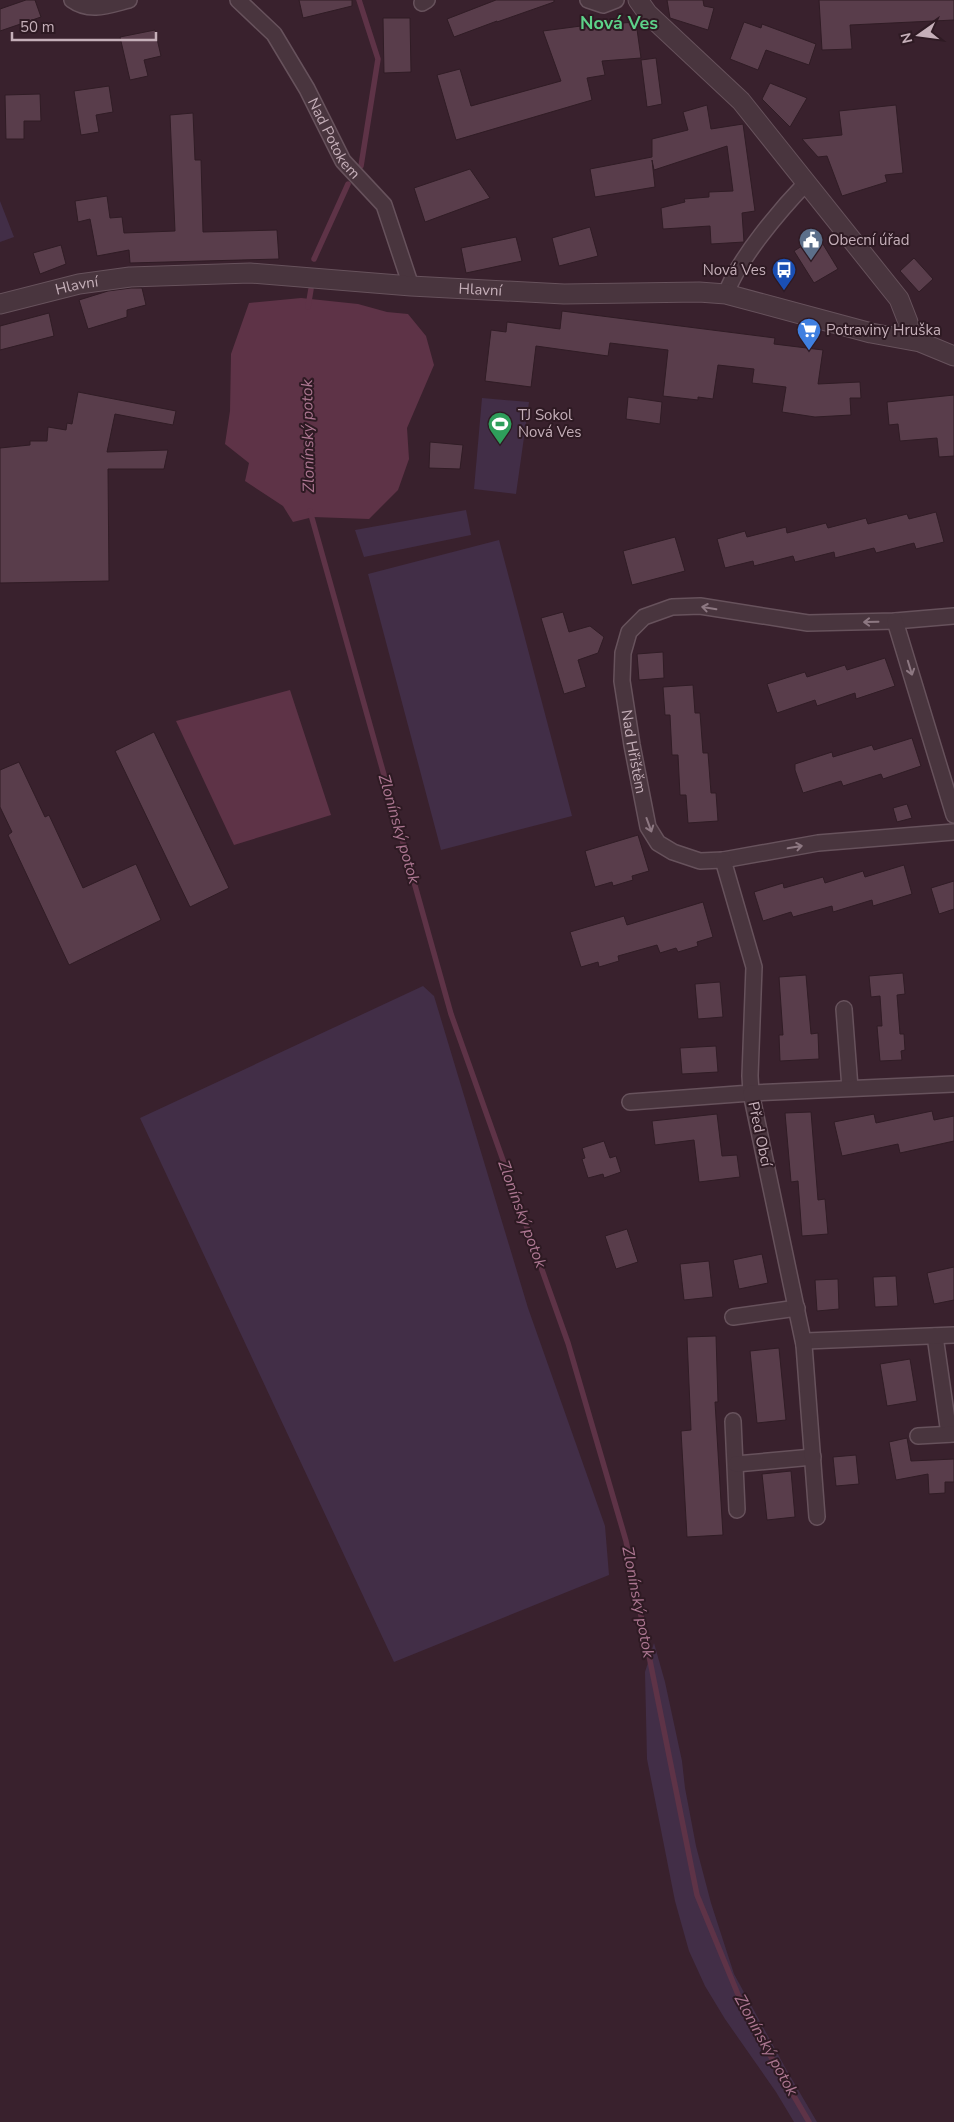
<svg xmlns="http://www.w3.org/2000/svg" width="954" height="2122" font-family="'Nunito Sans',sans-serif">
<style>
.green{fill:#422e47}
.water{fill:#5e3347}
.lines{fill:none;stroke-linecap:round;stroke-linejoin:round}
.stream{stroke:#5e3347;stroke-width:5.5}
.building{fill:#593d4b;stroke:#301c25}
.minor-casing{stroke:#67525c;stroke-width:18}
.tertiary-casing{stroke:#67525c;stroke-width:21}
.minor{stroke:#49353e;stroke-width:15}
.tertiary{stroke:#49353e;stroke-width:19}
.oneway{stroke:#8d7882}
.labels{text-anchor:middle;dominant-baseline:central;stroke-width:4;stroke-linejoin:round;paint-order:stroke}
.street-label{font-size:15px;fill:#c5afb9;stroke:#2e1a23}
.poi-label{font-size:15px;fill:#c5afb9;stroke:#2e1a23;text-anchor:start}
.water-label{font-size:16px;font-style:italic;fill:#ad7792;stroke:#2e1a23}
.quarter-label{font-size:18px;font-weight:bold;fill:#5dd289;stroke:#2e1a23}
</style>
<rect width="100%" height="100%" fill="#39212d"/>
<path class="green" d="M0 201 14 237 0 242Z
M482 398 529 402 516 494 474 489Z
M466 510 471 535 364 557 355 530Z
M499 540 572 816 441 850 368 574Z
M423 986 434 996 528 1308 605 1526 609 1575 394 1662 140 1118Z
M654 1643 665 1682 682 1761 685 1788 696 1846 711 1903 734 1974 786 2069 817 2122H794L776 2092 725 2019 705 1986 689 1951 675 1901 647 1759 645 1672Z"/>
<path class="water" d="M301 298 358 304 387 312 408 314 426 336 434 365 407 428 409 459 398 490 369 519 313 517 293 522 283 506 245 481 249 463 225 444 230 411 231 354 249 303Z
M290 690 331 815 234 845 176 721Z"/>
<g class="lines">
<path class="stream" d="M359 0 378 59 361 166
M314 259 348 184
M308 307 311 289
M310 511 451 1014 568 1343 626 1541 697 1895 746 2014 809 2122"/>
</g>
<path class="building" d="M26 0H35L41 17 0 31V9Z
M299 0H352V6L303 18Z
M496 0H554V2L497 22V21L454 37 447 19Z
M667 0H703L704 6 714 8 708 30 670 18Z
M819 0H954V20L850 25 852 49 822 50Z
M383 18H410L411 72 384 73Z
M636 22 641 58 602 61 605 75 587 78 592 100 456 140 437 75 460 69 471 106 561 81 543 31 581 26Z
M744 22 761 28 762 24 816 44 809 65 766 50 758 70 730 59Z
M155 30 161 56 144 60 148 76 130 80 120 37Z
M656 58 662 104 647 107 641 60Z
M770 83 807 98 790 127 762 99Z
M109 86 113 112 96 115 99 132 81 135 74 91Z
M40 94 41 121H24V139H6L5 95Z
M707 105 711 129 743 124 755 211 742 213 744 242 711 244 710 226 663 229 661 208 685 202 684 199 709 197V192L733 191 727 146 654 170 652 160 655 187 595 197 590 169 652 157V139L688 130 683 112Z
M896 105 903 173 885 175 887 182 842 196 827 156 818 157 802 139 842 135 839 111Z
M193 113 195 160H201L203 232 277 230 279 259 130 263 129 250 97 256 90 219 78 222 75 201 107 196 110 218 122 217 124 233 175 231 170 115Z
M470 169 490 198 425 222 414 188Z
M590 227 598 256 559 266 552 238Z
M818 236 838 269 814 283 794 251Z
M516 237 522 261 466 273 461 248Z
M61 245 66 264 40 274 33 253Z
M914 258 933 279 919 292 900 271Z
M131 288H142L146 305 127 310V317L88 329 79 300 108 291Z
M562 311 775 338 774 344 823 350 818 384 860 382 861 398H850L851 415 815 417 782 412 786 387 752 383 754 369 718 365 713 399 698 397V400L663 396 668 350 610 343 608 356 536 346 531 387 485 381 491 330 506 332 507 322 560 329Z
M49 313 54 336 0 350V326Z
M78 392 176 411 173 425 115 414 107 452 168 450 164 469H108L109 581 0 583V448L30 445V441H47L48 427 66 430 67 423 72 424Z
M954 395V456L939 457 937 438 900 441 898 424 889 425 887 402Z
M628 397 662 402 660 424 626 419Z
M430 442 463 445 460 469 429 468Z
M936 512 944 542 916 549 914 543 876 553 874 548 835 558 834 552 795 562 793 556 754 566 753 561 725 568 717 539 745 531 747 537 786 527 787 533 826 523 828 528 866 518 868 524 907 514 909 519Z
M675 537 685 571 632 585 623 551Z
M563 612 569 632 590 626 604 637 598 653 578 660 586 687 564 694 541 618Z
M663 652 664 678 639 680 637 654Z
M885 658 895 686 856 699 855 693 817 706 815 700 777 713 767 684 805 672 807 677 845 665 847 670Z
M693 685 695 713H700L703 753H708L711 793H716L718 821 688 823 686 795H680L678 755H672L670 715H665L663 687Z
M154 732 229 888 190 907 115 751Z
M912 738 921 766 883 779 881 774 843 786 841 781 803 793 795 770V764L832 752 833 757 872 745 874 750Z
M19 762 45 817 49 815 83 888 136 864 161 920 69 965 8 835 12 832 0 807V770Z
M907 804 912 818 897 822 893 808Z
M638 835 649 871 632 876 633 880 613 886 612 882 595 887 585 851Z
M904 865 912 894 873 906 872 900 833 912 832 906 793 917 791 912 763 921 754 892 783 883 784 888 823 877 825 883 863 871 865 877Z
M954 881V909L939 914 931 888Z
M703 902 713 937 697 942 698 946 678 952 676 948 660 953 657 945 618 956 619 961 599 967 598 962 581 967 570 932 624 916 627 925Z
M903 973 905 994 897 995 900 1034H904L905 1050 901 1051 902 1060 880 1061 877 1026H882L880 996 871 997 869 976Z
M806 975 811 1034 818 1033 819 1059 780 1061 779 1035H783L779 977Z
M720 982 723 1017 698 1019 695 984Z
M716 1046 718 1072 682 1074 680 1048Z
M932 1111 934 1120 954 1116V1141L900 1153 898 1144 842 1156 834 1122 874 1114 876 1123Z
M811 1112 818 1200 825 1199 828 1234 802 1236 798 1181 791 1182 785 1113Z
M717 1114 722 1156 737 1155 740 1177 699 1182 694 1140 655 1145 652 1121Z
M604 1141 610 1158 616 1156 621 1172 604 1178 603 1174 588 1178 582 1159 585 1158 582 1148Z
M627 1229 638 1262 616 1269 605 1236Z
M762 1254 768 1283 739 1289 733 1260Z
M709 1261 713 1297 684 1300 680 1264Z
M954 1267V1300L934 1304 927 1273Z
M896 1276 898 1306 875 1307 873 1277Z
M838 1279 839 1309 817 1311 815 1280Z
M716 1336 718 1402H715L723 1535 687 1537 681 1431 691 1430 687 1337Z
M779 1348 786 1420 757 1423 750 1351Z
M910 1359 917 1401 887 1406 880 1364Z
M907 1438 911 1461 954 1459V1482H945V1493L929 1494 928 1474 896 1480 889 1442Z
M856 1455 859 1484 836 1486 833 1457Z
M791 1471 795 1517 767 1520 762 1474Z"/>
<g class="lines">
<defs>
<g id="minor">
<path d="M72 0C90 13 109 5 129 0"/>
<path id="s1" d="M238 0 274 34 307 89 343 161 384 205 411 286"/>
<path d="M588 0 603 5 616 0"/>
<path d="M422 3 427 0"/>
<path d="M726 294C738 259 781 209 806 183"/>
<path id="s2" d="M954 616 895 621 808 623 700 606 672 607 644 617 629 632 623 653 622 681 632 745 648 827 658 843 673 852 700 861 723 860 818 843 954 832"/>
<path d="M895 621 954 815"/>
<path d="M844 1009 850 1088"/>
<path d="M630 1102 751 1093 750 1076 754 967 723 860"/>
<path d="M733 1317 797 1308"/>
<path d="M935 1336 949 1434"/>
<path d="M804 1345 806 1341 954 1335"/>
<path d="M733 1421 737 1510"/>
<path d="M918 1436 954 1434"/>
<path d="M736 1464 813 1457"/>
<path d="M817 1517 804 1345 751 1093 954 1084"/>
</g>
<g id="tertiary">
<path d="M638 0 648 14 741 101 899 299 908 322V339"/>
<path id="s3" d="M0 304 79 284 130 277 250 273 411 286 564 294 699 292 726 294 871 333 920 342 954 356"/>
</g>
</defs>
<use href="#minor" class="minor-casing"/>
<use href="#tertiary" class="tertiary-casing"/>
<use href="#minor" class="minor"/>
<use href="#tertiary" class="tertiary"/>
</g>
<defs><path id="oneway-shaft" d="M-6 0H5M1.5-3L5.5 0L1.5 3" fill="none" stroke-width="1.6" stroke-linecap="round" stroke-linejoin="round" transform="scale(1.25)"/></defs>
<g class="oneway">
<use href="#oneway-shaft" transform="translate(709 608) rotate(-171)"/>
<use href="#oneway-shaft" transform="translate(871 622) rotate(179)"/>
<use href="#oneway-shaft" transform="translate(910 668) rotate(73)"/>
<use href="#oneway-shaft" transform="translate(649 825) rotate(70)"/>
<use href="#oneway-shaft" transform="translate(795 847) rotate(-10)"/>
</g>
<defs>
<symbol id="civic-pin" viewBox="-11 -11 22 30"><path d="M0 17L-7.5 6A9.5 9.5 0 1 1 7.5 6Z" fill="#5c6f8a" stroke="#2e1a23"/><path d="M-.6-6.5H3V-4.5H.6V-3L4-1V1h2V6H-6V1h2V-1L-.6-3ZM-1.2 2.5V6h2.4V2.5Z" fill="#fff"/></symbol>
<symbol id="bus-pin" viewBox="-11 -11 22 30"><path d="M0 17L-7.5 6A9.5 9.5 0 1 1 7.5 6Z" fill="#1a4fb4" stroke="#2e1a23"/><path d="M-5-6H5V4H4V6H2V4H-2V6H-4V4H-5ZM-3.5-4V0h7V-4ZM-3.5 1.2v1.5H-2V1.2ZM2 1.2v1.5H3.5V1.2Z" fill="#fff"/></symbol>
<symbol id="supermarket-pin" viewBox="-11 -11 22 30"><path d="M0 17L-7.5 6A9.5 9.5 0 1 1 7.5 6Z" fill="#3f7fe0" stroke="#2e1a23"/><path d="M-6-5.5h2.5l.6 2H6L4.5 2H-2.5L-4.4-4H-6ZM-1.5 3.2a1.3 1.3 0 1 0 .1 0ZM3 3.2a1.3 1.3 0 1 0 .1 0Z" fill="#fff"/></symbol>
<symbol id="stadium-pin" viewBox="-11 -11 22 30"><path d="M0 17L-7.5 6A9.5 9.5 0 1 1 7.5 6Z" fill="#2e9e5b" stroke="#2e1a23"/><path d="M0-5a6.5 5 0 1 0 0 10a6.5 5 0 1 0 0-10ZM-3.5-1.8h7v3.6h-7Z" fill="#fff"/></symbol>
</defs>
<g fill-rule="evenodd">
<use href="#civic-pin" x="797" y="226" width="28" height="38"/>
<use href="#bus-pin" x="770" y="256" width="28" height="38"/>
<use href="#supermarket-pin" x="795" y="316" width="28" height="38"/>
<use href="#stadium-pin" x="486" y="410" width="28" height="38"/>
</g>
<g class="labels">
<g class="street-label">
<text stroke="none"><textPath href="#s1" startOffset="170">Nad Potokem</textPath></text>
<text stroke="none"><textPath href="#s3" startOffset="79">Hlavní</textPath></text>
<text stroke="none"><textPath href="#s3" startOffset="484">Hlavní</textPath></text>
<text stroke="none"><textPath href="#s2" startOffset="456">Nad Hřištěm</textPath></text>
<text transform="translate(760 1134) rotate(78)">Před Obcí</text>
</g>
<g class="poi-label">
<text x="828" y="240">Obecní úřad</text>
<text x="766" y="270" text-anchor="end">Nová Ves</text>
<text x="826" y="330">Potraviny Hruška</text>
<text x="518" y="415">TJ Sokol<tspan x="518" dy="17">Nová Ves</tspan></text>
</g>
<g class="water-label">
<text transform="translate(308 436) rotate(-91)">Zlonínský potok</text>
<text transform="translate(399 829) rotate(74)">Zlonínský potok</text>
<text transform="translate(522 1214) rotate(70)">Zlonínský potok</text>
<text transform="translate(638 1602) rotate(79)">Zlonínský potok</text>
<text transform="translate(766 2045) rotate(61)">Zlonínský potok</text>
</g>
<g class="quarter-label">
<text x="619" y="23">Nová Ves</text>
</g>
</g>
<g transform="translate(919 35) rotate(256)" stroke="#2e1a23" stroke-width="4" paint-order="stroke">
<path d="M0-4L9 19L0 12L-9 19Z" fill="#c5afb9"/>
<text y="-8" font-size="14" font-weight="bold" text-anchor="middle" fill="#c5afb9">N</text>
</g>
<path d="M12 32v8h144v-8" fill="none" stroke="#c5afb9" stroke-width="2.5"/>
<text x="20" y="32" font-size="15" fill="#c5afb9" stroke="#2e1a23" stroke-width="4" paint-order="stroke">50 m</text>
</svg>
